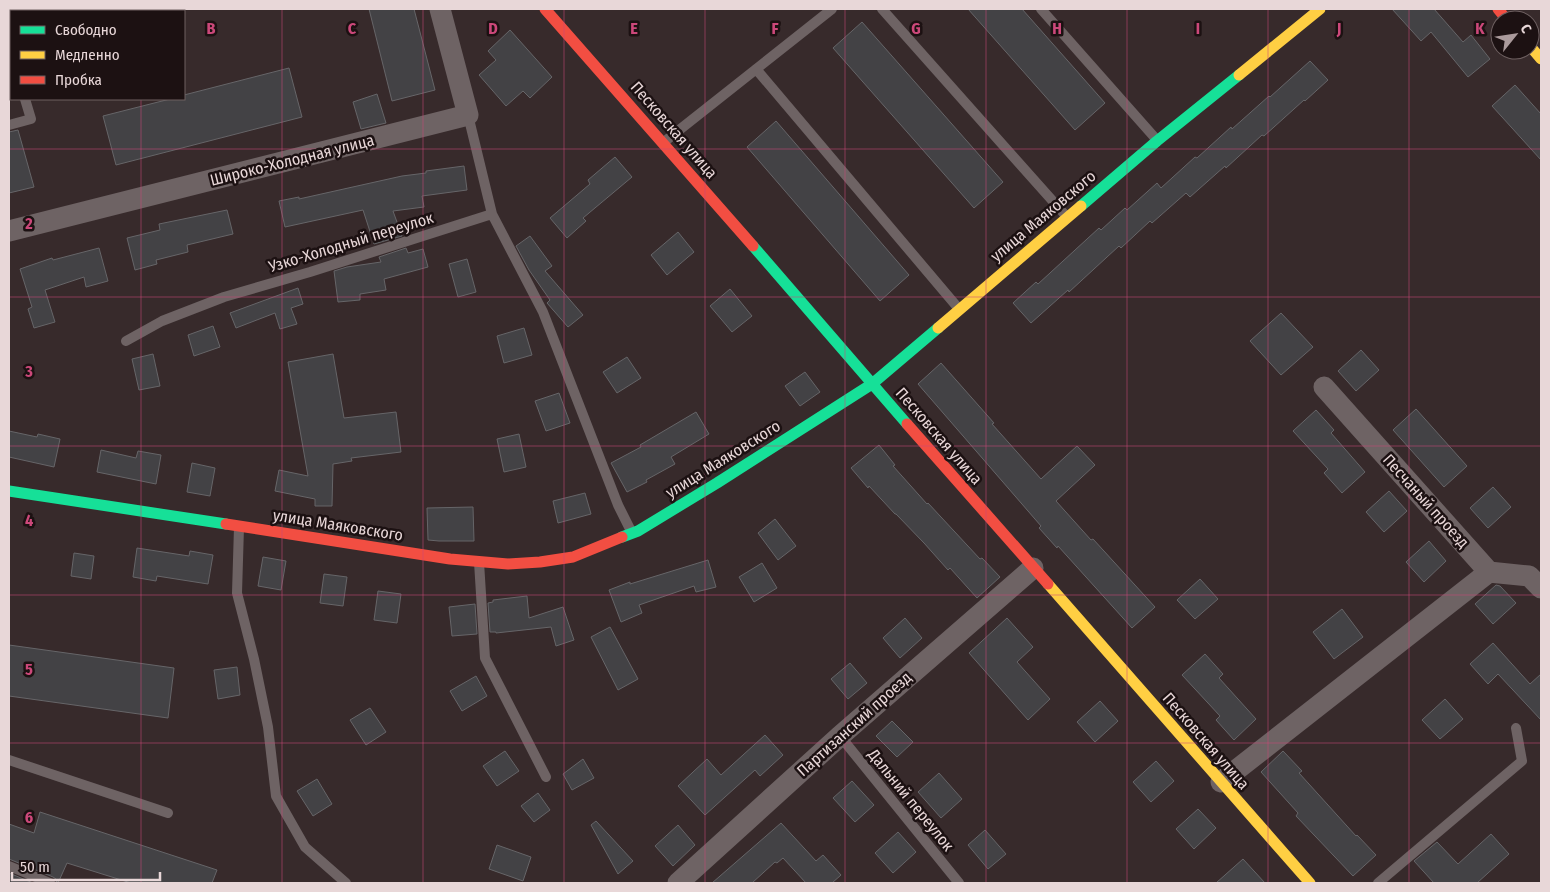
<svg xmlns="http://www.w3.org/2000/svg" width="1550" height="892" font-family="'Fira Sans Condensed',sans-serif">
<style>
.building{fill:#434245;stroke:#666568}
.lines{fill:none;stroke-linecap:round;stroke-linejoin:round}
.lane{stroke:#6e6364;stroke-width:10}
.street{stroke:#6e6364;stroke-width:21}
.fast{stroke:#16e098;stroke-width:11}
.slow{stroke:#ffcf43;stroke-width:11}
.jam{stroke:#f24e42;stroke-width:11}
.grid{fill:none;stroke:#cc487a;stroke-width:1;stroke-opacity:0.55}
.labels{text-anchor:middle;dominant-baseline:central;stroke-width:5;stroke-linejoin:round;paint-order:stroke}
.street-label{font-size:16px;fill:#e8d7d8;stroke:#1c1112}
.grid-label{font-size:16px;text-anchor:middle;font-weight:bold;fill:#cc487a;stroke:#1c1112;stroke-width:5;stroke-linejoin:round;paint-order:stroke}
</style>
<rect width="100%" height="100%" fill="#372a2b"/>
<path class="building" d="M369 9H414L435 90 392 101Z
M968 9H1022L1105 103 1075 130Z
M1392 9H1434L1463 42 1471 35 1490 59 1468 77 1431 32 1421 41Z
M862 22 1003 182 974 208 833 48Z
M510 30 552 77 530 98 523 91 506 106 479 75 496 60 488 51Z
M1310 61 1328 80 1305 101 1304 100 1264 136 1262 135 1226 168 1225 166 1190 197 1186 193 1152 223 1150 221 1121 248 1119 246 1069 292 1068 290 1031 323 1013 303 1036 282 1038 284 1099 228 1101 230 1125 208 1127 210 1157 183 1161 188 1195 157 1197 158 1231 127 1232 129 1269 96 1270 97Z
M289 68 302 117 116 165 103 116 170 99H184V95Z
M1515 85 1541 114V160L1492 106Z
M377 94 386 123 361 129 353 102Z
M776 121 909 275 880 301 747 147Z
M18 130 34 187 9 193V132Z
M615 157 632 177 583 218 586 221 567 238 550 218 590 184 588 180Z
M464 166 467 190 422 196 424 207 393 211 402 236 374 244 363 210 285 227 279 201 299 197V199L402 176 426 173V171Z
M227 210 233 234 187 245 188 252 156 260 157 264 135 270 127 238 160 230 159 224Z
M678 232 694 252 667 275 651 255Z
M530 236 552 266 545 271 583 315 568 327 547 303 550 300 529 270 516 246Z
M99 248 108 281 86 287 84 277 45 290 55 322 34 328 28 309 32 307 20 269 52 258 53 260Z
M406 248 408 253 423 249 428 267 384 279 386 290 360 294V300L338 302 334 271 347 267 381 262 379 257Z
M467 259 476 292 458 297 449 264Z
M298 288 303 304 291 308 297 324 280 329 275 313 236 328 230 313Z
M730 289 752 316 732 332 710 306Z
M1281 313 1313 347 1281 375 1250 341Z
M213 326 220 347 194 356 188 335Z
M524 328 532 355 504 363 497 336Z
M1361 350 1379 370 1356 391 1338 371Z
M153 354 160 386 139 390 132 359Z
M333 354 344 418 396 412 401 452 351 458 352 461 333 464 332 506H315V499L275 491 279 470 308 476 288 362Z
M627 357 641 378 617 393 603 372Z
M941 363 994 423 992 424 1041 479 1077 446 1095 465 1056 501 1091 540 1093 539 1155 607 1132 628 1058 546 1057 548 1039 528 1041 526 918 384Z
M805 372 820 392 800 406 785 386Z
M559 393 570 423 546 431 535 401Z
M1416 409 1467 466 1444 487 1393 430Z
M1316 410 1334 430 1331 433 1365 472 1342 493 1324 473 1328 469 1293 431Z
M696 412 709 434 671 457 675 464 646 480 647 482 627 492 611 463 641 447 640 445Z
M9 431 37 437 38 434 60 439 54 467 9 457Z
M519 434 526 467 504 472 497 439Z
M879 445 895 465 893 466 927 504 928 503 980 559 982 558 1000 577 977 598 950 568 948 570 924 543 896 514H895L869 486 868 488 851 468Z
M101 450 136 458 138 451 161 455 156 484 97 472Z
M192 463 215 468 210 496 187 492Z
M1493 487 1511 507 1488 528 1470 508Z
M1389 491 1407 511 1384 532 1366 512Z
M585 493 591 514 558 523 553 501Z
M473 507 474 541H439L428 540 427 508Z
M775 519 796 546 778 560 758 533Z
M1429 541 1446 561 1424 582 1406 562Z
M137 548 189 556 190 551 213 555 208 584 157 576 156 581 133 577Z
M74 553 94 556 91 579 71 576Z
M263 557 286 561 281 590 258 586Z
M708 560 716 587 696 592 694 586 639 605 642 613 621 622 609 590 630 582V584Z
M762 563 777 588 754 602 739 577Z
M324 574 347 577 343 606 320 603Z
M1200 579 1218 599 1195 619 1177 600Z
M1496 585 1500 586 1516 603 1493 624 1475 604Z
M378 591 401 594 397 623 374 620Z
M527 596 529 618 563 607 574 640 556 646 551 627 496 633V632H490L488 603 493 602V600Z
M475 604 477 634 452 636 449 607Z
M1342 609 1363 637 1334 659 1313 632Z
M905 618 922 638 900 658 883 638Z
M1007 618 1033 647 1017 662 1050 699 1028 720 969 653Z
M610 627 638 679 618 690 591 637Z
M1493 643 1530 684 1541 674V720L1498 674 1488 684 1470 664Z
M9 645 174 668 168 718 9 696Z
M1205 654 1223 674 1219 678 1256 719 1234 740 1216 720 1220 716 1182 675Z
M850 663 867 683 848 699 831 679Z
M237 667 240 695 218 699 214 670Z
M476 676 487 696 462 711 450 691Z
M1445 699 1463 719 1440 739 1422 720Z
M1100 701 1118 721 1095 742 1077 722Z
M370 708 386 732 366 745 350 720Z
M892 721 913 742 897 757 876 736Z
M765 735 783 755 760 776 755 770 705 815 678 786 707 759 721 775Z
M505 751 519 771 497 786 483 766Z
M1283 751 1302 771 1299 773 1356 836 1357 835 1376 855 1353 876 1296 816 1298 813 1261 772Z
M583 759 594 778 572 790 563 774Z
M1156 761 1174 781 1151 802 1133 782Z
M939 773 962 799 941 818 918 792Z
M317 779 332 804 313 816 297 791Z
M852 781 874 805 855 822 833 798Z
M538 793 550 810 534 822 521 806Z
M1198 809 1216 828 1194 849 1176 829Z
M40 812 217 870 212 883H131L67 863 58 883H57L56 879 53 877 9 859V824L34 833Z
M596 821 633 861 618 874 591 825Z
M781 823 816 861 823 855 841 875 832 883H806L783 858 777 863 775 862 752 883H712Z
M678 825 695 845 673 866 655 846Z
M985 830 1006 854 988 869 968 845Z
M898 832 916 852 893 873 875 853Z
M1491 834 1509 854 1477 883H1434L1414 861 1437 842 1458 864Z
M497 845 531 857 523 881 489 869Z
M1243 859 1265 883H1216Z
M9 873 33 883H9Z"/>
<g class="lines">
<path class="lane" d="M882 9 1067 217
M1041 9 1156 139
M756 69 959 309
M9 125 31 119 25 99
M664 142 832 9
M492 214 543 312 618 505 632 533
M126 341 162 321 224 297 310 272 492 214 468 115
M239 527 237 593 254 659 268 727 276 796 305 847 346 883
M479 562 485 658 546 777
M840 736 959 883
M9 760 168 813
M9 866 50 883
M1378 883 1522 761 1516 728"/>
<path class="street" d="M119 11 129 9
M9 41 11 40
M9 231 468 115 440 9
M1324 387 1489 572 1529 576 1541 588
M1221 782 1489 572
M678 883 840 736 1033 568"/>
<path class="fast" d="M1081 206 1157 141 1239 75
M753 246 907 424
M9 491 226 524
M622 537 638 531 717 483 872 384 938 328"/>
<path class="slow" d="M1530 46 1541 59
M1239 75 1320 9
M938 328 1081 206
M1048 584 1310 883"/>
<path class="jam" d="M545 9 753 246
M1498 9 1507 20
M907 424 1048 584
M226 524 450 559 508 564 540 562 573 557 622 537"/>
</g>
<path class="grid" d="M141 9V11M282 9V883M423 9V883M564 9V883M705 9V883M845 9V883M986 9V883M1127 9V883M1268 9V883M1409 9V883M141 99V883M9 149H1541M9 297H1541M9 446H1541M9 595H1541M9 743H1541"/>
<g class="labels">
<g class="street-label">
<text transform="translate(674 130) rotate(49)">Песковская улица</text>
<text transform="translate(292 160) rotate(-14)">Широко-Холодная улица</text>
<text transform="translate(1043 216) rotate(-40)">улица Маяковского</text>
<text transform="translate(351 242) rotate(-17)">Узко-Холодный переулок</text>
<text transform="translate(939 436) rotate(49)">Песковская улица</text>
<text transform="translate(723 459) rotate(-32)">улица Маяковского</text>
<text transform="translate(1426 501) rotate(48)">Песчаный проезд</text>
<text transform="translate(338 525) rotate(9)">улица Маяковского</text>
<text transform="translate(854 724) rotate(-42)">Партизанский проезд</text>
<text transform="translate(1206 741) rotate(49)">Песковская улица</text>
<text transform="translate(911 800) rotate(51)">Дальний переулок</text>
</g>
</g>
<g class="grid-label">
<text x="211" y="34">B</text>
<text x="352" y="34">C</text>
<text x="493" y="34">D</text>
<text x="634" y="34">E</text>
<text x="775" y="34">F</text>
<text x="916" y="34">G</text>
<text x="1057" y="34">H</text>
<text x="1198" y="34">I</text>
<text x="1339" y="34">J</text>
<text x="1480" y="34">K</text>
<text x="29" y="229">2</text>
<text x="29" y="377">3</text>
<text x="29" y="526">4</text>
<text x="29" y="675">5</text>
<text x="29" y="823">6</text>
</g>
<rect width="1550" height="892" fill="none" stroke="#e8d7d8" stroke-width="20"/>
<rect x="10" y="10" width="175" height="90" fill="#1c1112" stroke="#6e6061"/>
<rect x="20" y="26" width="25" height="8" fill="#16e098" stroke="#6e6061"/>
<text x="55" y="35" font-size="15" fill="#e8d7d8">Свободно</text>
<rect x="20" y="51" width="25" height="8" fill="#ffcf43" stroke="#6e6061"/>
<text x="55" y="60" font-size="15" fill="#e8d7d8">Медленно</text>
<rect x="20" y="76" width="25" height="8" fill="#f24e42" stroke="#6e6061"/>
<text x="55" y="85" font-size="15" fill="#e8d7d8">Пробка</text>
<g transform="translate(1515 35) rotate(60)"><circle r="24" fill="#1c1112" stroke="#6e6061"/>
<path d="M0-4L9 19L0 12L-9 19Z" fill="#aa9a9b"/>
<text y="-8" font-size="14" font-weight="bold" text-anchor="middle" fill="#e8d7d8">С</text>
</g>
<path d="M12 872v8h148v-8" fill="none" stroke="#e8d7d8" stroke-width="2.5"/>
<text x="20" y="872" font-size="15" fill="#e8d7d8" stroke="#1c1112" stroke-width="4" paint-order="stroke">50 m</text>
</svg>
